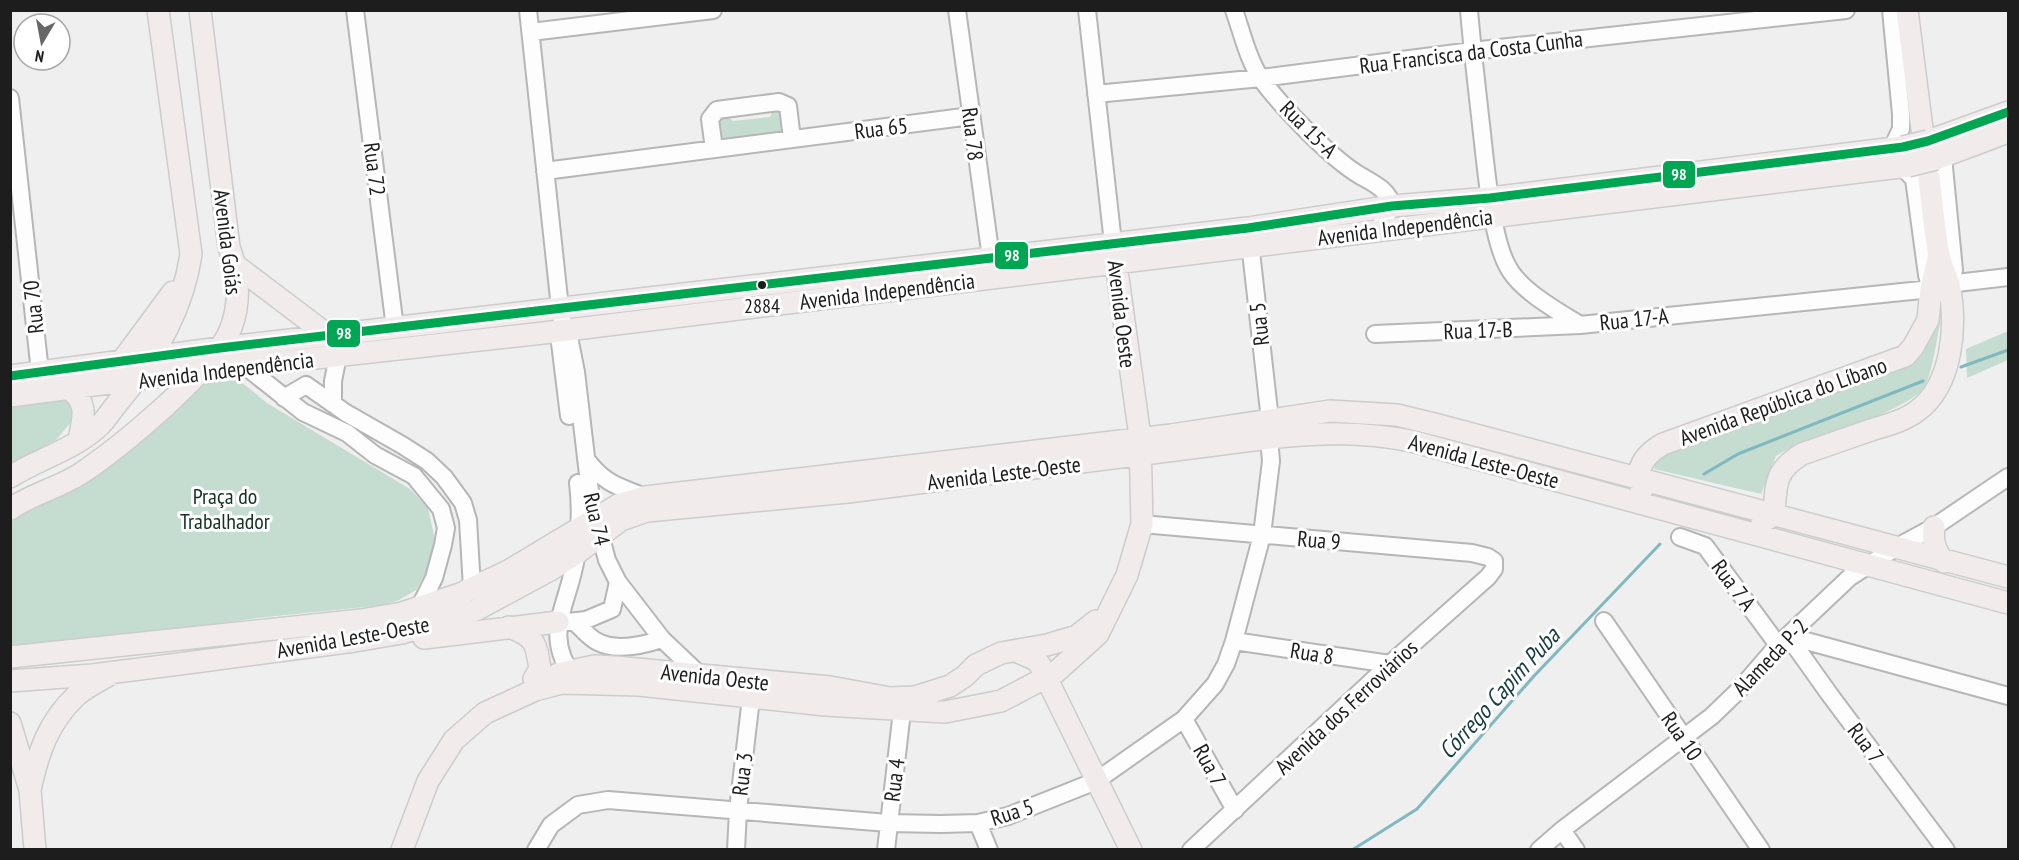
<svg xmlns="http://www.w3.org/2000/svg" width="2019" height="860" font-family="'PT Sans Narrow',sans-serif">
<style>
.green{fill:#c5dcd1}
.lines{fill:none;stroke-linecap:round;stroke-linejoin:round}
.stream{stroke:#80b8c0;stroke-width:3}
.minor-casing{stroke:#b6b6b6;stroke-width:20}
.major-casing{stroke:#ccc;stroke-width:24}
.minor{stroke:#fdfdfd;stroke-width:16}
.major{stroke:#f2ebec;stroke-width:21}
.major-bridge-casing{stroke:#ccc;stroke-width:24;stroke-linecap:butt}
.major-bridge{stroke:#f2ebec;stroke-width:21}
.bus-1-casing{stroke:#fff;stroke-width:14}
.bus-1{stroke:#00a651;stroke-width:9}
.bus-dot{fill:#1d1d1e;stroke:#fff;stroke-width:2}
.labels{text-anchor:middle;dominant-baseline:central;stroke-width:6;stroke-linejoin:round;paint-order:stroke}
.bus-label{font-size:20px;fill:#1d1d1e;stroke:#fff}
.street-label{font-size:22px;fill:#1d1d1e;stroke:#fff}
.park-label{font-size:22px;fill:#123124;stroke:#fff}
.water-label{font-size:24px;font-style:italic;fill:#153c41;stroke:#fff}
.line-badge{stroke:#fff;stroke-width:2}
.badge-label{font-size:16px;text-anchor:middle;font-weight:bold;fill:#fff}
</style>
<rect width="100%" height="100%" fill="#efefef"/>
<path class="green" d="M780 107 786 127 781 134 725 142 719 138 717 121 721 115H727L733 121 770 117 774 108Z
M1941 318C1938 333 1932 374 1925 386 1912 409 1820 437 1791 447L1776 456 1761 494 1654 469 1656 460 1666 452 1910 362 1927 344Z
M2008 331V360L1967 378 1966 349Z
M234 376 267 403 410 489 428 508 435 540 431 562 416 590 399 600 384 605 257 618 165 631 11 649V521L192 381Z
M71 398 77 415 56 440 11 463V403Z"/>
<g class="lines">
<path class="stream" d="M1961 367 2008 350
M1704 474 1738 454 1923 381
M1352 850 1417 809 1534 676 1660 544"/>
<defs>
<path id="minor" d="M355 10 395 328
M528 10 560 308 564 331 570 342 576 372 591 500 607 560 618 582 662 639 701 676
M957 10 991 258
M1087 10 1113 243
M1234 10C1242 33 1248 59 1261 79 1281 106 1328 155 1356 173 1370 182 1388 188 1392 206L1378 230
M1469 10C1473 58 1479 105 1484 152 1488 184 1493 246 1511 272 1525 293 1559 312 1580 325L1931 289 1927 275 1914 179 1902 167
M1891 10 1901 114V129L1892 148
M531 32 713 10
M1096 94 1261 78 1472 51 1846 10
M10 98 40 372
M714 149 710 119 717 110 779 102 788 106 792 139
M1943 157 1954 270 1948 284 2008 277
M545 171 971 116
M1249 234 1270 420
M1375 334 1580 325
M560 343 569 416
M245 366 303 412 347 433 375 455 414 476 441 509 446 528 443 545 434 578 419 608
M284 398 306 385 346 413 402 445 427 461 444 477 463 503 468 520 472 588
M333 404V381L338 356
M586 459C605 484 617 486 645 497
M1142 524 1472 553 1488 557 1494 561V569L1488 577 1390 664 1191 850
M1680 537 1705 546 1778 645
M1604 621 1761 850
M568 622 586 620 612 609 618 582
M575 622C581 628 589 637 596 641 615 652 644 645 662 639
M1788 636 1830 695 1946 850
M1788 636 2008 696
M1234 641 1390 664
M576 680C540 635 569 605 576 557 580 532 581 507 578 483
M1184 719 1235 810
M978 823 989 850
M1562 830 1576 850
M536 850 551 825 578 805 608 800 888 823 941 824 978 823 1008 816 1096 781 1184 719 1215 684 1226 664 1234 641 1262 535 1271 461 1269 438
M736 850 738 810 751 698
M886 850 902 711
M1539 850 1562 830 1712 716 1740 689 1778 645 1850 577 1895 548 1934 527 2008 477"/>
<path id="major" d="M1907 10 1922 129
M1928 141 2008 112
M1936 159 2008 132
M235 265 329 336
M122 361 173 292
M10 376 220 348 1248 228 1392 206 1490 198 1903 147
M70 389C89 404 83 418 79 440
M10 396 200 371 543 333 1908 166
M10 477C38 459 73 450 98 427 105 421 110 412 116 405 152 362 183 311 191 254L158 10
M1642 490C1634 468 1644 455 1663 444L1905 356 1913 347 1928 320 1931 289 1938 258
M10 509C32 494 58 488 80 474 119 448 216 369 231 328 241 301 238 272 229 247L200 10
M1762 522 1774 515C1776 485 1774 471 1802 454 1825 446 1848 438 1871 430 1887 425 1904 421 1917 411 1953 385 1957 325 1949 285 1946 275 1941 265 1939 255 1934 229 1932 203 1929 178
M1934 527C1932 542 1935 550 1944 562
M509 627C536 637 536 643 540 669L534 679
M424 638 558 622
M1018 652 1036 660 1040 665 1131 850
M10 657 361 620 402 613 460 594 510 570 618 505 645 497 1171 435 1330 411 1397 415 1438 425 2008 577
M558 674 594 666 615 667 830 687 890 698 915 697 950 686 965 676 976 665 1001 653 1047 645 1077 636 1096 621
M10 681 92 675 187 663 355 641 402 633 476 610 550 570 577 553 621 520 647 511 848 492 1269 438C1321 433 1359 431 1411 441L2008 603
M10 723 30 790 35 850
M30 790C38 753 48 722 77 695 86 687 99 681 109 675
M402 850 428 781 454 740 485 713 535 690 562 683 639 685 825 705 945 712 1001 701 1056 672 1098 634 1127 575 1142 524 1140 437 1114 249"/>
</defs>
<use href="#minor" class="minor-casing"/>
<use href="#major" class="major-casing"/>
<use href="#minor" class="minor"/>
<use href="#major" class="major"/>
<defs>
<path id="major-bridge" d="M1903 147 1928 141
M1908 166 1936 159"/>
</defs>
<use href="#major-bridge" class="major-bridge-casing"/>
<use href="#major-bridge" class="major-bridge"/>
<defs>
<path id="bus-1" d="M10 376 220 348 1248 228 1392 206 1490 198 1903 147 1928 141 2008 112"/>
</defs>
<use href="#bus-1" class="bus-1-casing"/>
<use href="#bus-1" class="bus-1"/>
</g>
<circle class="bus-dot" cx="762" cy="285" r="5"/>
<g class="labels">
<g class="bus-label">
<text x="762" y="306">2884</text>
</g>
<g class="street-label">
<text transform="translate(1471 52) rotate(-7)">Rua Francisca da Costa Cunha</text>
<text transform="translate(881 128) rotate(-7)">Rua 65</text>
<text transform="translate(1309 129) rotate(45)">Rua 15-A</text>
<text transform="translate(973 134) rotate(83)">Rua 78</text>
<text transform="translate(375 169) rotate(83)">Rua 72</text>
<text transform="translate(1405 227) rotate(-7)">Avenida Independência</text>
<text transform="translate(228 242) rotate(83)">Avenida Goiás</text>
<text transform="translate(887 291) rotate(-7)">Avenida Independência</text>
<text transform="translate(33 307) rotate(-96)">Rua 70</text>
<text transform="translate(1122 314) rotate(83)">Avenida Oeste</text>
<text transform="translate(1634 319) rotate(-6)">Rua 17-A</text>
<text transform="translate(1259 324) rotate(-96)">Rua 5</text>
<text transform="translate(1478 330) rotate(-2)">Rua 17-B</text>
<text transform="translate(226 370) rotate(-7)">Avenida Independência</text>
<text transform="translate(1783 401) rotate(-20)">Avenida República do Líbano</text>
<text transform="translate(1484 461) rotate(15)">Avenida Leste-Oeste</text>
<text transform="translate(1004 473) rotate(-7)">Avenida Leste-Oeste</text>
<text transform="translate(597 519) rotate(77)">Rua 74</text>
<text transform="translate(1319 540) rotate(5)">Rua 9</text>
<text transform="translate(1734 585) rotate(53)">Rua 7 A</text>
<text transform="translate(353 637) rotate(-10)">Avenida Leste-Oeste</text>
<text transform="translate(1312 653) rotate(9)">Rua 8</text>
<text transform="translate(1770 657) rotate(-46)">Alameda P-2</text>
<text transform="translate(715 677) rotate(6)">Avenida Oeste</text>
<text transform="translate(1346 707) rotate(-43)">Avenida dos Ferroviários</text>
<text transform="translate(1682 736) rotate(55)">Rua 10</text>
<text transform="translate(1866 743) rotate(53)">Rua 7</text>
<text transform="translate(1210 765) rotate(61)">Rua 7</text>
<text transform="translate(742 774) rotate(-83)">Rua 3</text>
<text transform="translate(894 780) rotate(-83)">Rua 4</text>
<text transform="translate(1012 812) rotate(-18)">Rua 5</text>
</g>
<g class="park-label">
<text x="225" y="496">Praça do<tspan x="225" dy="25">Trabalhador</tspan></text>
</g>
<g class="water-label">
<text transform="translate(1499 693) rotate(-48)">Córrego Capim Puba</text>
</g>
</g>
<g class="line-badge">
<rect x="1662" y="160" width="34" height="29" rx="6" fill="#00a651"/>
<rect x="994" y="241" width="35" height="29" rx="6" fill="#00a651"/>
<rect x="326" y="319" width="35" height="29" rx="6" fill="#00a651"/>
</g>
<g class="badge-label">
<text x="1679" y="180">98</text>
<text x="1012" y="261">98</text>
<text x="344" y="339">98</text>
</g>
<rect width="2019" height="860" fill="none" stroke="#1d1d1e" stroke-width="24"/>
<g transform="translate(42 42) rotate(190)"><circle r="28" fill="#ffffff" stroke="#a5a5a5" stroke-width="1.5"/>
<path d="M0-4.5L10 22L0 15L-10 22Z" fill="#666667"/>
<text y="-9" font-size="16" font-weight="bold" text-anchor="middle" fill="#1d1d1e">N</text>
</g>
</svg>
